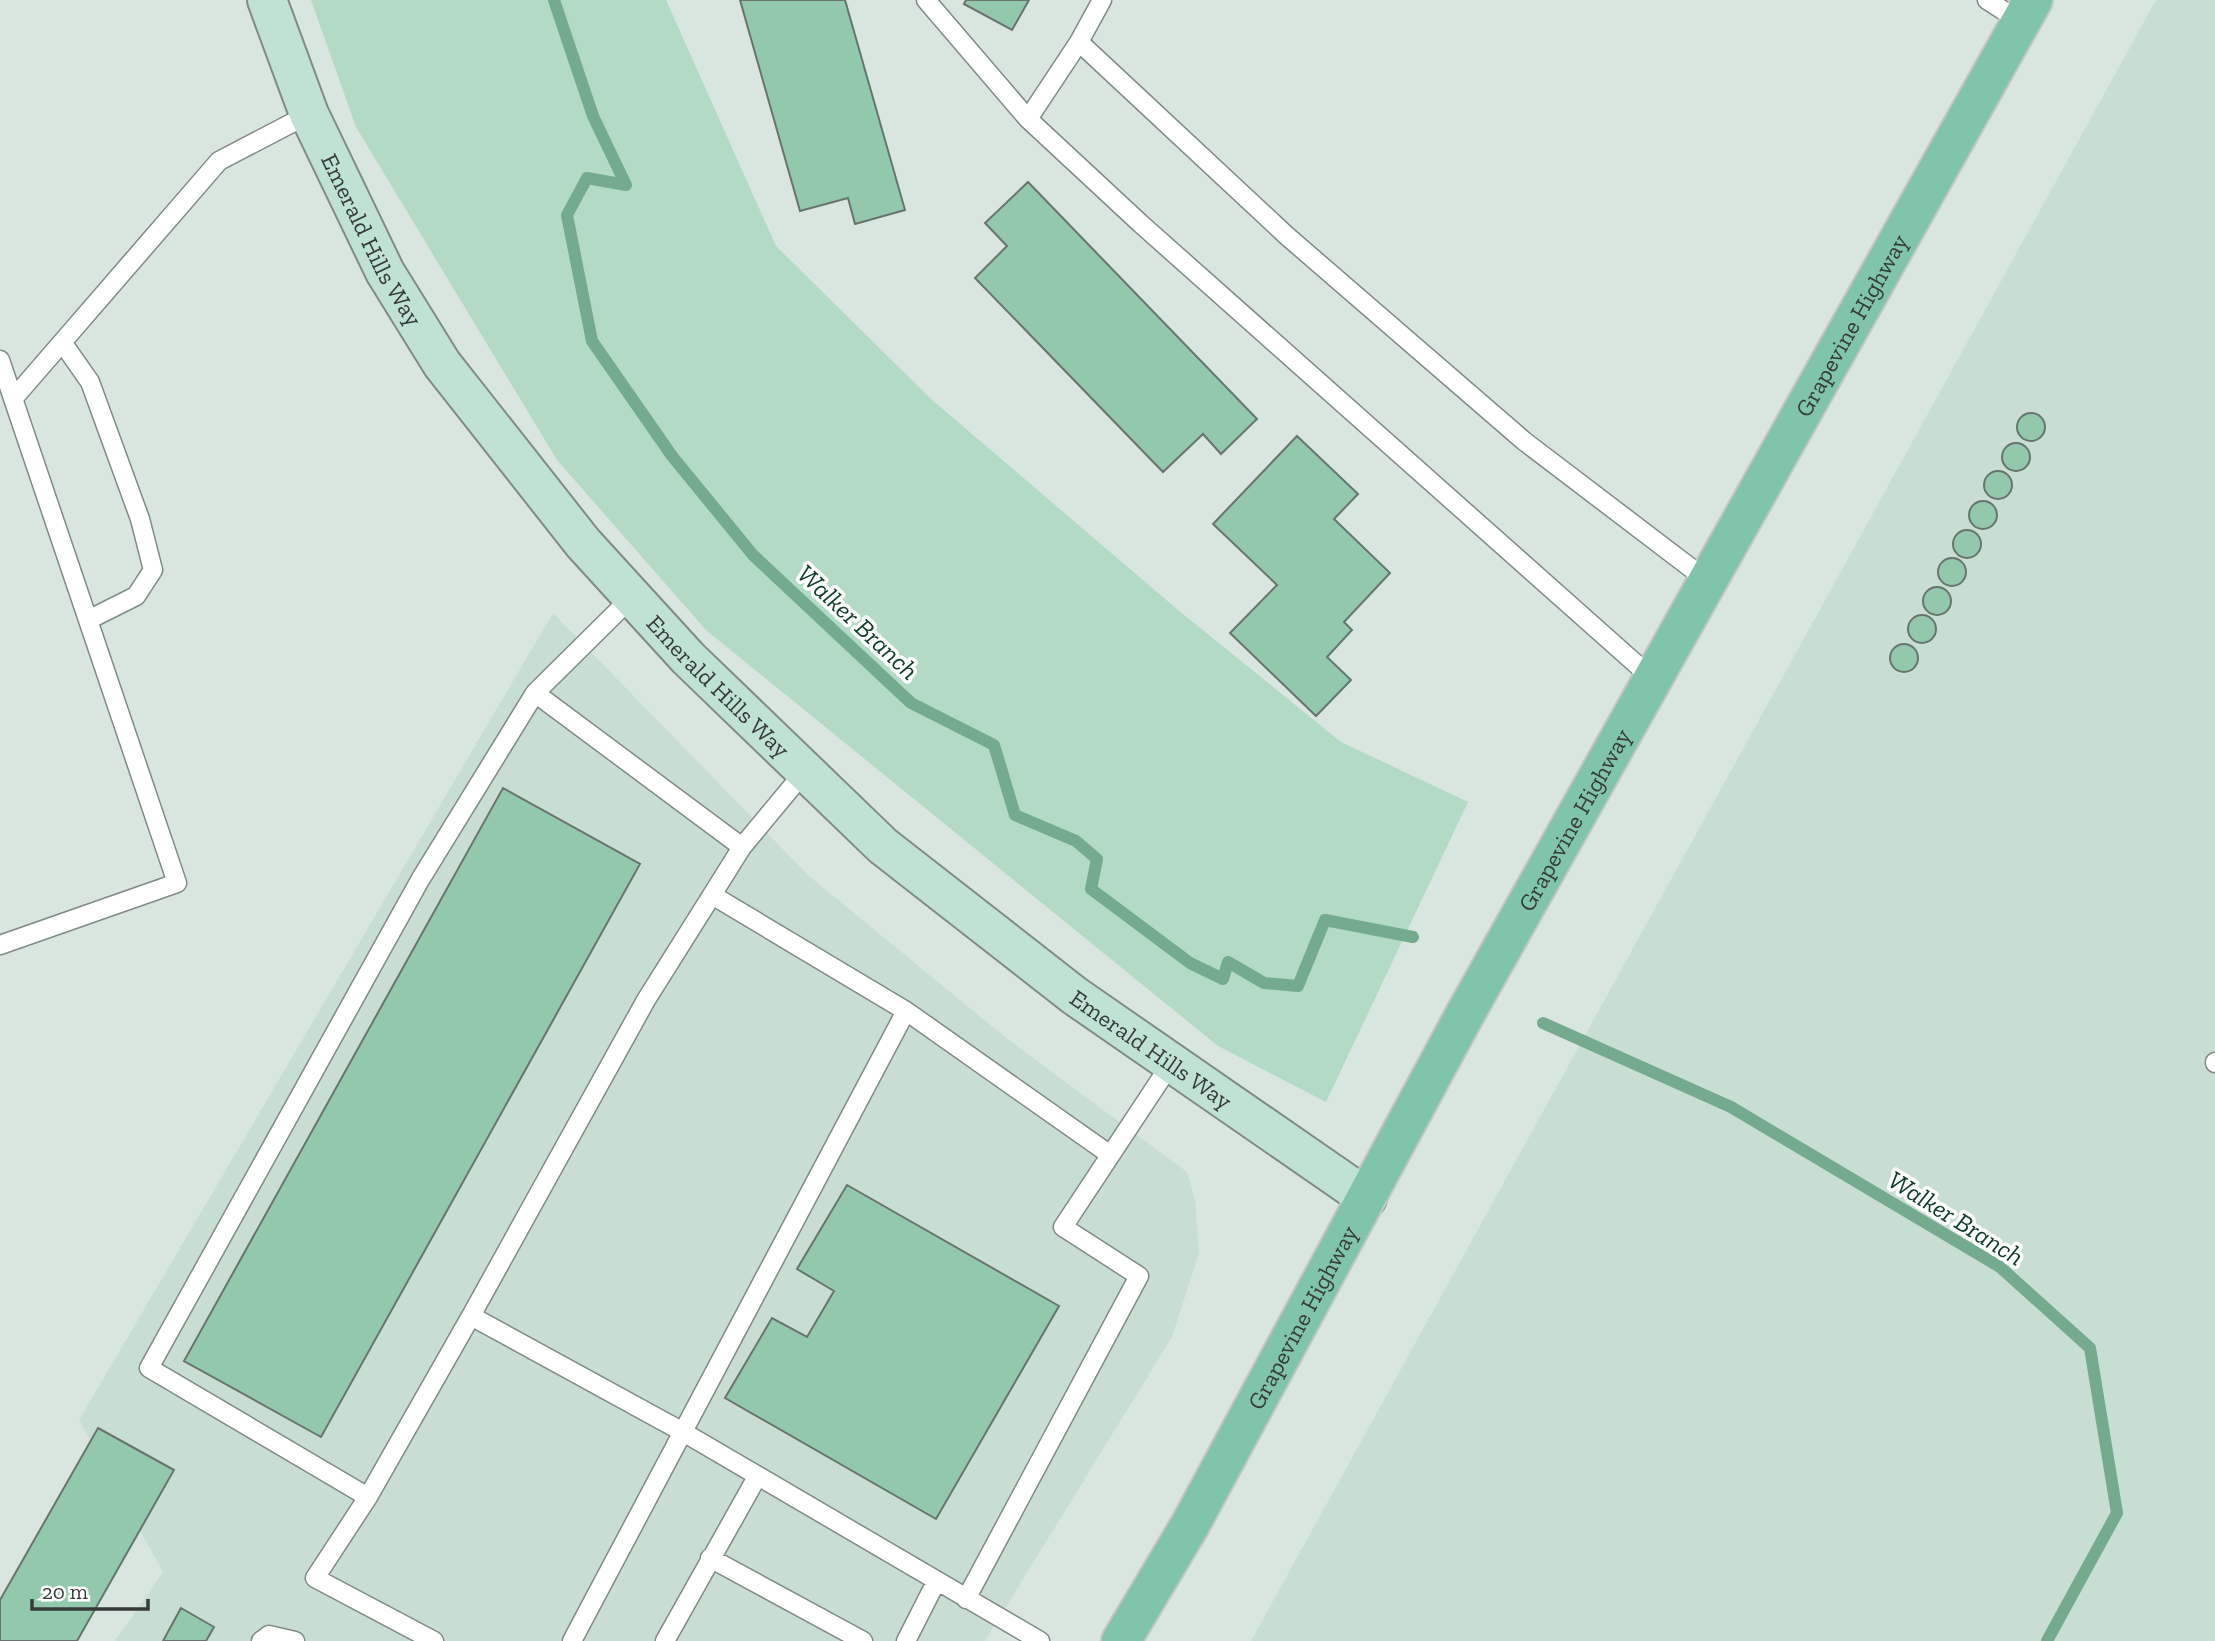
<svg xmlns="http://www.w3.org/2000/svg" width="2215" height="1641" font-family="'Zilla Slab',serif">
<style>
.built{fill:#c9ded2}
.green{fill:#b2dac5}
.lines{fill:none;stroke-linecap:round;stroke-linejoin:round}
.stream{stroke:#74ab8f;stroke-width:12}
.building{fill:#92c9ad;stroke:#68746d;stroke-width:2}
.lane-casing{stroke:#7f8b84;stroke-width:21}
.secondary-casing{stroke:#7f8b84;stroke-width:42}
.primary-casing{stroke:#c3c4c4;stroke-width:42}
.lane{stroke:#fff;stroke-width:18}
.secondary{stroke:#c0e2d4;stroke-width:38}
.primary{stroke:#80c5aa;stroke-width:38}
.labels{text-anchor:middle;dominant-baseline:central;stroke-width:7;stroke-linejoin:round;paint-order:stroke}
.street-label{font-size:24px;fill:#363b39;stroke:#fff}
.water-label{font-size:26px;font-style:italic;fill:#0e3c29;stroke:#fff}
</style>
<rect width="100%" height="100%" fill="#d9e6df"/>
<path class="built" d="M2156 0H2215V1641H1251Z
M553 613 809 876 1005 1037 1187 1172 1195 1200 1199 1253 1172 1337 985 1641H115L163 1572 79 1420Z"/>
<path class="green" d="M311 0H666L776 246 931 399 1178 610 1341 742 1468 802 1326 1102 1218 1046 706 630 557 460 356 127Z"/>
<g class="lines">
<path class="stream" d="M554 0 593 116 626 185 587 178 567 215 592 341 672 456 753 555 911 703 994 745 1015 815 1076 841 1097 859 1091 889 1190 963 1223 979 1228 962 1264 983 1298 986 1325 920 1413 937
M1543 1023 1731 1107 2000 1267 2090 1348 2117 1513 2047 1641"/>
</g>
<path class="building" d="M740 0H845L905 210 855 224 848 198 800 211Z
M966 0H1029L1012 30 964 4Z
M1028 182 1257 419 1221 454 1203 434 1163 472 975 278 1007 246 985 223Z
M2017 427a14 14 0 1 1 28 0a14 14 0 1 1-28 0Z
M1297 436 1358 494 1334 519 1390 573 1344 622 1352 630 1327 657 1351 680 1316 716 1230 633 1277 585 1213 524Z
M2002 457a14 14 0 1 1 28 0a14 14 0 1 1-28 0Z
M1984 485a14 14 0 1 1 28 0a14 14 0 1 1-28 0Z
M1969 515a14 14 0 1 1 28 0a14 14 0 1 1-28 0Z
M1953 544a14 14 0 1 1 28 0a14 14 0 1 1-28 0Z
M1938 572a14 14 0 1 1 28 0a14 14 0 1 1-28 0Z
M1923 601a14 14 0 1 1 28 0a14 14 0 1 1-28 0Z
M1908 629a14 14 0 1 1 28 0a14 14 0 1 1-28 0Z
M1890 658a14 14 0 1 1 28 0a14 14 0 1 1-28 0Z
M503 788 640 864 321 1437 184 1361Z
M847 1185 1059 1306 936 1519 725 1398 772 1318 807 1337 834 1291 797 1269Z
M98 1428 174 1470 77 1641H0V1600Z
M181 1608 214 1627 206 1641H163Z"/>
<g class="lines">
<defs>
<path id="lane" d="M926 0 1028 119 1141 224 1653 679
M1987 0 2021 22
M1079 42 1287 236 1524 441 1708 581
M1028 119 1079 42 1102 0
M62 342 90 382 140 519 153 570 136 596 88 620
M0 360 177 883 0 945
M13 399 219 161 309 114
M632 597 535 693 742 847
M906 1011 1109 1154
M2215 1062V1063
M471 1316 646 1000 712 895
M368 1497 149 1368 420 880 535 693
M710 1558 863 1641
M966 1599 1139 1276 1063 1227 1172 1062
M261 1641 269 1635 295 1641
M434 1641 315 1578 368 1497 471 1316 683 1432 1040 1641
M572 1641 906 1011 712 895 742 847 805 771
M665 1641 757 1477
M906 1641 936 1582"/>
<g id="secondary">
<path id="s1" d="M267 0 309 114 385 272 442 364 583 543 688 658 883 846 1075 996 1367 1198"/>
</g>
<g id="primary">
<path id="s2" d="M1121 1641 1190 1525 1464 1016 2033 0"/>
</g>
</defs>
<use href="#lane" class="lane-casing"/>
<use href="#secondary" class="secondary-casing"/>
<use href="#primary" class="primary-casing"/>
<use href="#lane" class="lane"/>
<use href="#secondary" class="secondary"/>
<use href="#primary" class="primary"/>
</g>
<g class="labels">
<g class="street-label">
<text stroke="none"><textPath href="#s1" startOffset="262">Emerald Hills Way</textPath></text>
<text stroke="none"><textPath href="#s2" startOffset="1505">Grapevine Highway</textPath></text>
<text stroke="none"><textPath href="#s1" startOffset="830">Emerald Hills Way</textPath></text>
<text stroke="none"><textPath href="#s2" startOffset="938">Grapevine Highway</textPath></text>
<text stroke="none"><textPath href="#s1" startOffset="1396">Emerald Hills Way</textPath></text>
<text stroke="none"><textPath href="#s2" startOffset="371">Grapevine Highway</textPath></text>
</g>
<g class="water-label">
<text transform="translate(858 622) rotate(43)">Walker Branch</text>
<text transform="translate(1956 1218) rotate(32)">Walker Branch</text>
</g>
</g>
<path d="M32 1599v10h116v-10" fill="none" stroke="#363b39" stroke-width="3.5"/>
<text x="42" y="1599" font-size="21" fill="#363b39" stroke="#ffffff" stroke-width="5" paint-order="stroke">20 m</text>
</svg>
